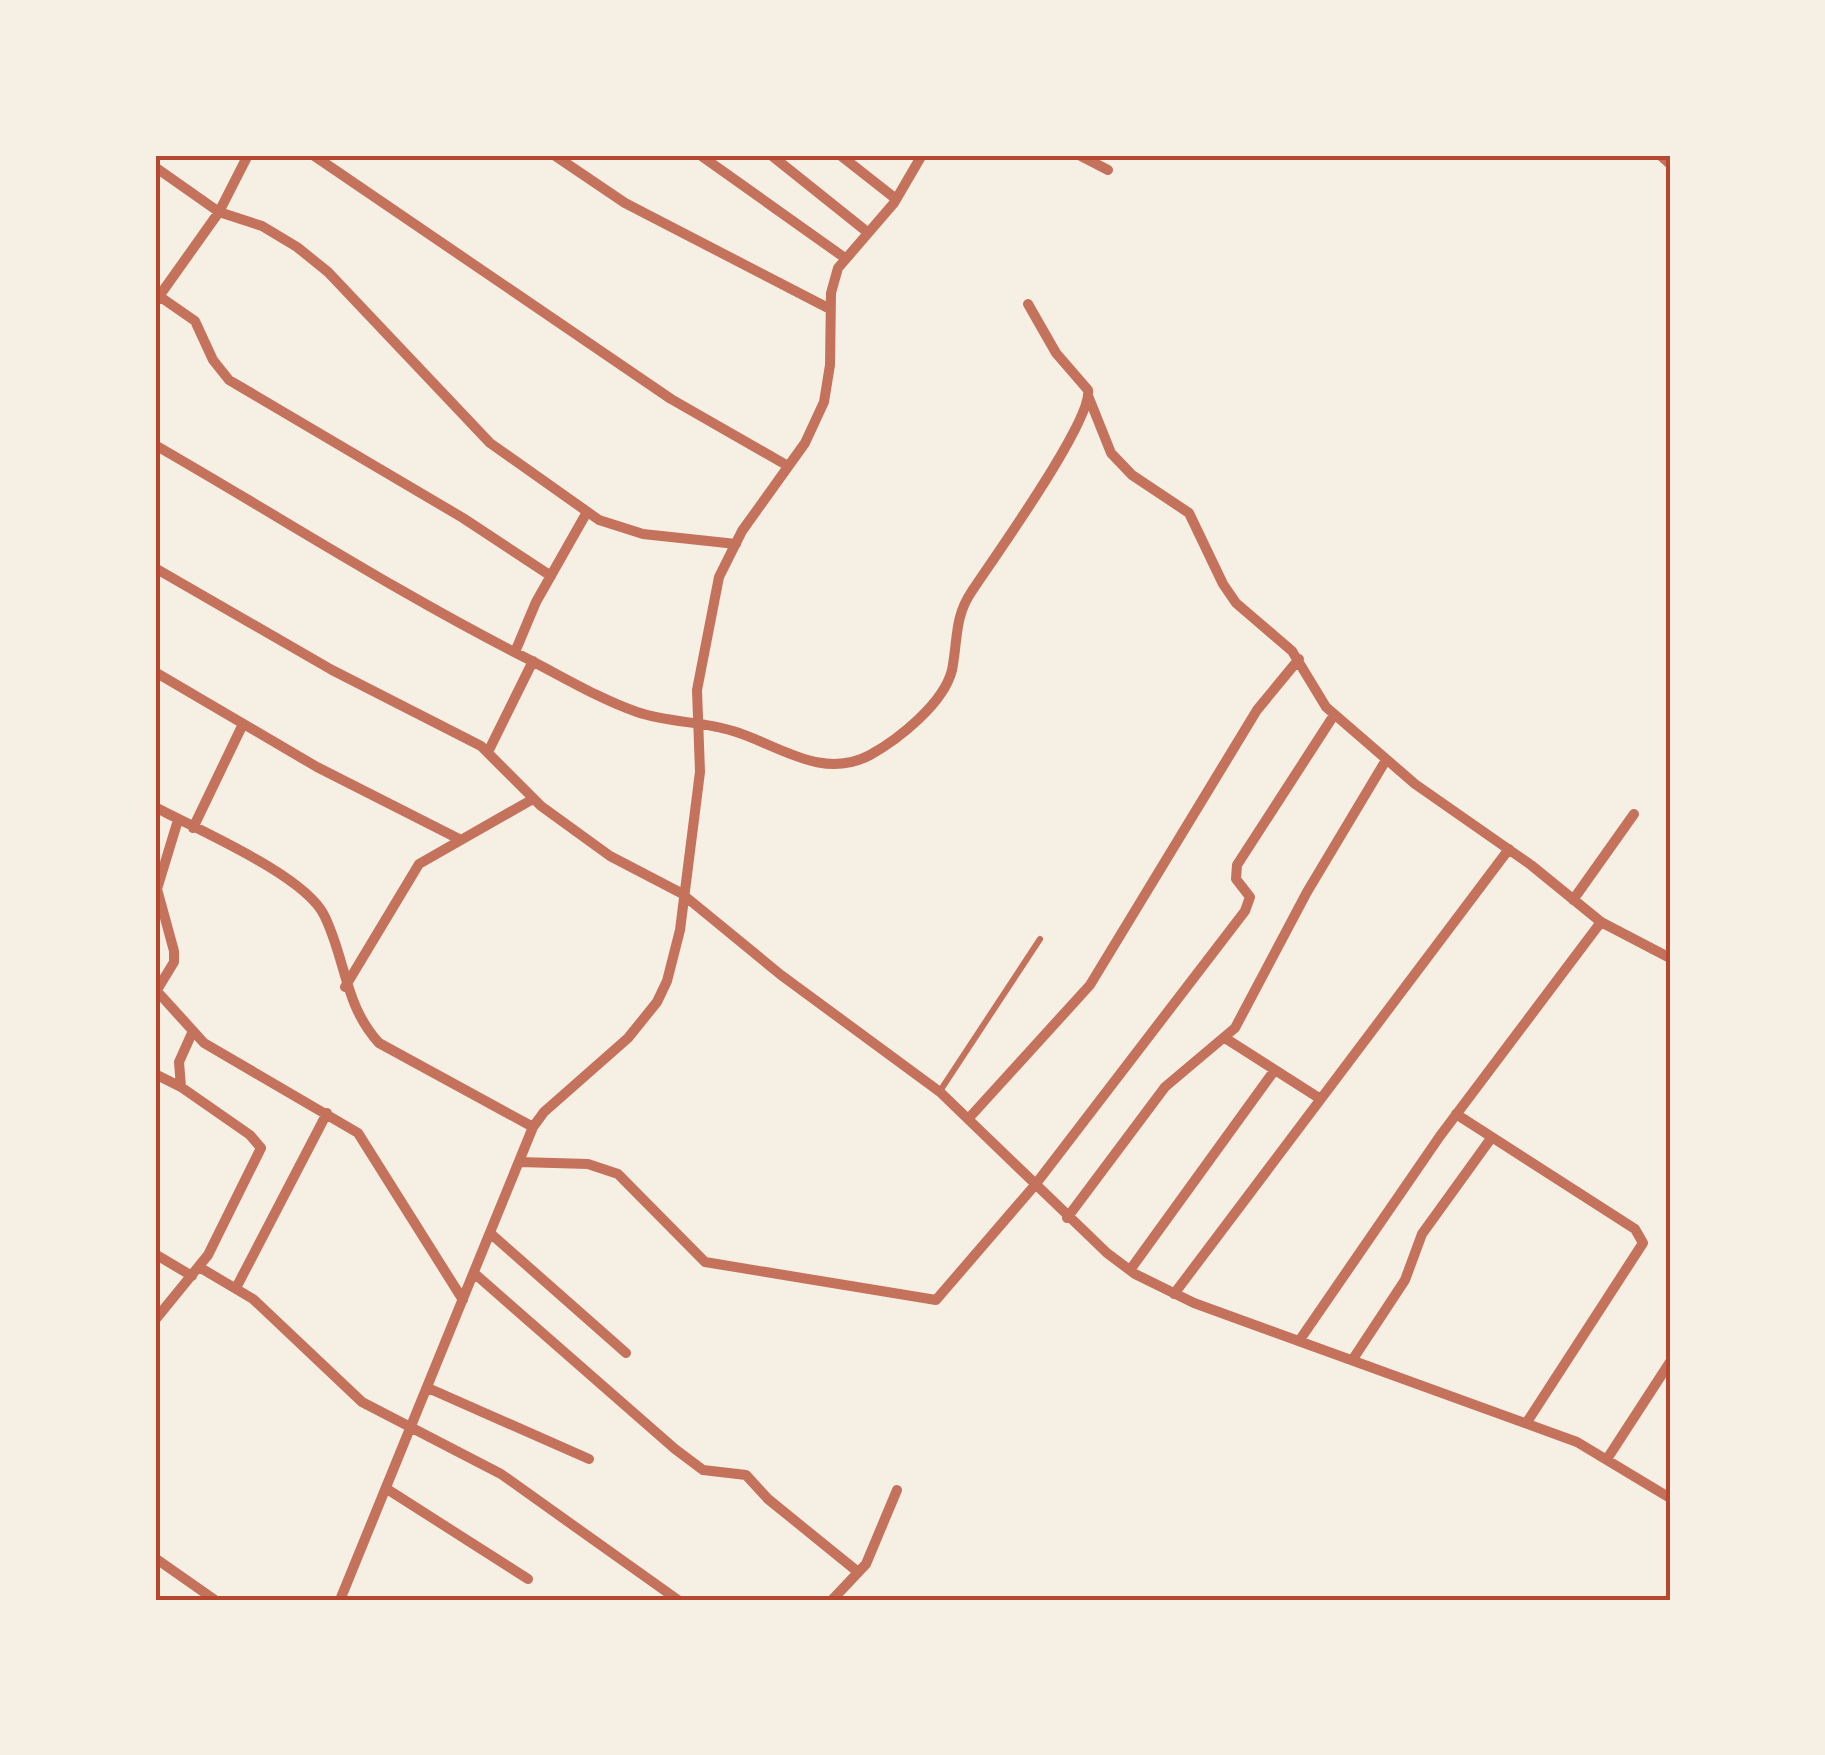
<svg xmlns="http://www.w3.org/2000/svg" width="1825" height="1755" font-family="'Titillium Web',sans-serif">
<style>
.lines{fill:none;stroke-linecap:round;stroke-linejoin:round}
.service{stroke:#c5725c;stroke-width:6}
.minor{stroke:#c5725c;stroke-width:10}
.neatline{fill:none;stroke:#b5482f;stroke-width:4}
</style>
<rect width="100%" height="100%" fill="#f6efe4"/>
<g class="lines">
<path class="service" d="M940 1091 1040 939"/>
<path class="minor" d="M313 155 671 399 788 466
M554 155 625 203 830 309
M700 155 845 258
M771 155 866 231
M840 155 896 199
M1079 155 1108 170
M1660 155 1670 164
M155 167 219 212 262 226 297 247 328 272 490 443 599 520 643 534 736 544
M159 296 195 321 213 360 229 380 463 518 551 576
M155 302 219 212 248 155
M1089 398 1111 453 1132 475 1189 513 1223 584 1236 603 1292 651 1326 707 1415 784 1531 865 1601 922 1670 958
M155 445C277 515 396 592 522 656 560 675 597 698 637 712 669 723 702 721 733 731 777 744 822 781 870 755 899 739 944 703 952 670 958 640 954 617 972 591 993 559 1093 420 1088 390L1056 353 1028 304
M155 568 332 670 481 746 541 806 610 856 681 893 781 975 940 1092 1107 1253 1135 1274 1194 1303 1577 1442 1670 1498
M515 652 536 602 587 512
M155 672 317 767 459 839
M488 752 533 661
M155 807C198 830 304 875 324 915 346 959 344 1005 379 1043L533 1127
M193 828 243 724
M1573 900 1634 814
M345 987 419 864 533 799
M155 989 204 1043 358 1133 463 1300
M157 990 174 962V951L157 889 178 820
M1225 1038 1319 1098
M155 1074 181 1087
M1456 1114 1635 1229 1643 1243 1527 1422
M969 1118 1090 985 1257 710 1299 659
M519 1162 588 1164 618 1174 705 1262 936 1300 1035 1185 1245 911 1250 897 1236 879 1237 865 1334 715
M1067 1218 1165 1087 1235 1028 1307 892 1386 760
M490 1233 626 1353
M155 1254 192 1276
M199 1267 253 1299 362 1402 501 1474 678 1600
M1130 1270 1274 1071
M474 1273 675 1449 703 1470 746 1475 768 1499 858 1572
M236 1288 327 1113
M1174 1294 1509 849
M155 1320 208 1255 261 1148 250 1135 181 1087 179 1062 192 1033
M1299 1341 1440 1136 1601 922
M1353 1359 1405 1280 1422 1234 1492 1137
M428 1388 589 1459
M1607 1459 1670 1362
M387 1489 528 1579
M155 1558 215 1600
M340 1600 533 1127 544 1112 628 1038 657 1002 667 981 680 930 700 772 697 690 719 577 742 531 805 443 824 402 830 365 831 293 838 268 894 203 922 155
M832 1600 866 1564 897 1490"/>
</g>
<rect width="1825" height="1755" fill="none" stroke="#f6efe4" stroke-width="315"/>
<rect x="158" y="158" width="1510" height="1440" class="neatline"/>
</svg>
